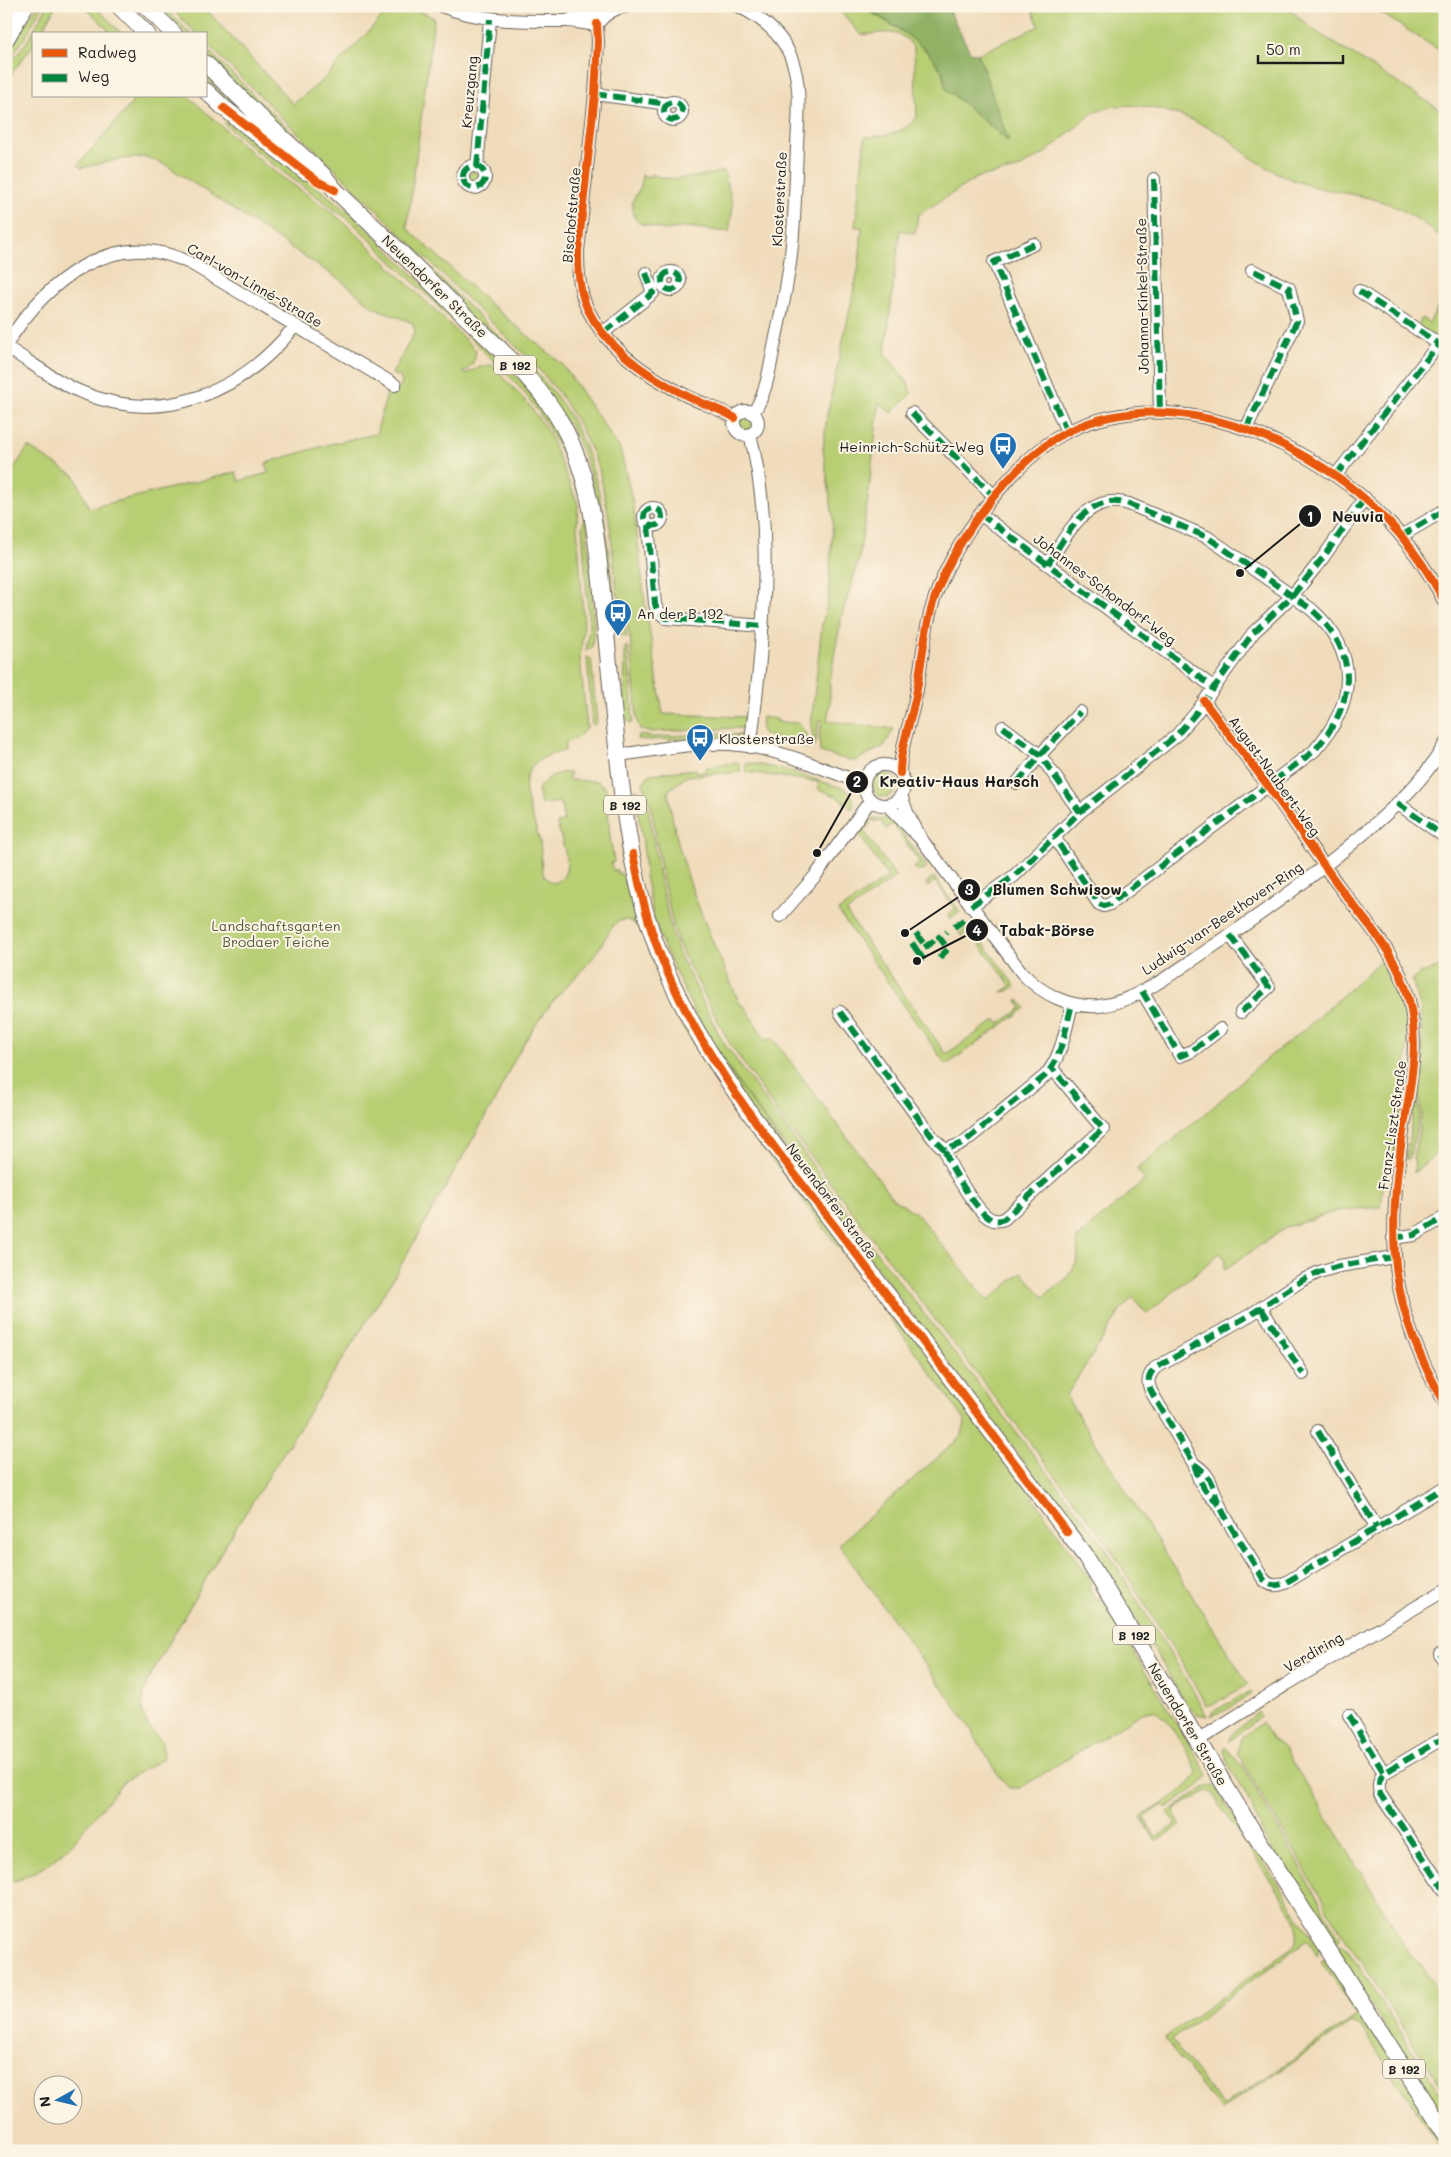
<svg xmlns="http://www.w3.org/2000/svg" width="1451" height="2157" font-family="Mali,sans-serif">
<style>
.green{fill:#b7ce73;stroke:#6a7548}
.forest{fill:#91b165;stroke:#566640}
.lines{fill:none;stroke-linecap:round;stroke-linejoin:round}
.minor-casing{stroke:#665f54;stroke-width:14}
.major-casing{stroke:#665f54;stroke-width:18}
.minor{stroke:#fff;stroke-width:12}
.major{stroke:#fff;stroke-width:16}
.quiet{stroke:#00873e;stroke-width:6;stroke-dasharray:12 6;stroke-linecap:butt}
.cycleway-casing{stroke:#fcf5e5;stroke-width:11}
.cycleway{stroke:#e8590c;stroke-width:8}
.labels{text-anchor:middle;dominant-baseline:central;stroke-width:4;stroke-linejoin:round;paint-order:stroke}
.shield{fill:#fcf5e5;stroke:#5f5d58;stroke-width:1}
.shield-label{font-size:12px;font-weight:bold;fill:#1c1c1c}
.street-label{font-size:14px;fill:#1c1c1c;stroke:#fcf5e5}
.poi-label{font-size:14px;fill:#1c1c1c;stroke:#fcf5e5;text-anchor:start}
.park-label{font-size:14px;fill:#525a3a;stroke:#fcf5e5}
.leader{fill:none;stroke:#1c1c1c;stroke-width:2}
.callout-dot{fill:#1c1c1c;stroke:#fcf5e5;stroke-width:2}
.mark-label{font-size:15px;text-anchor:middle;font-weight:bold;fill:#fff}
.callout-label{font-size:15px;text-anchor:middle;font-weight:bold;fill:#1c1c1c;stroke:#fcf5e5;stroke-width:4;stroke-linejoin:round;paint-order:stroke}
</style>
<rect width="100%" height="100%" fill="#fcf5e5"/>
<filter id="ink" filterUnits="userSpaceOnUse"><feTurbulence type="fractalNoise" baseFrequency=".02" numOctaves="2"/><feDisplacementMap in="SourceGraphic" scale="10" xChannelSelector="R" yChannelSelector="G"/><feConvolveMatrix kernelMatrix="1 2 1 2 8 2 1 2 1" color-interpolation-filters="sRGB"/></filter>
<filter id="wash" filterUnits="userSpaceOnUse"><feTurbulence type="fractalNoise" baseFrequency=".0096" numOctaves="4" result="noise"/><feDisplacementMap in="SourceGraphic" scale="20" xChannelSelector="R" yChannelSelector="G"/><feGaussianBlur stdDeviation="1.12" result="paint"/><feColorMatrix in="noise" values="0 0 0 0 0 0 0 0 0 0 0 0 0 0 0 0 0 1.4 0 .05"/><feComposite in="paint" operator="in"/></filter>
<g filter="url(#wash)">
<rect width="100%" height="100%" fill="#f0dcbb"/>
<path class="green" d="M37 6H42L25 38 6 63V55Z
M47 6H56L40 34H34V44L6 81V69L28 40Z
M84 6H95L122 34H112Z
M159 6H163L191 34H187Z
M169 6H203L293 104 322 81 392 6H410L434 18 407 228 489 303 563 365 620 449 633 503 645 603 663 714 746 717 742 728 648 732 640 729 637 721 630 636 617 591 609 518 599 469 581 428 559 393 536 366 206 43V34H197Z
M836 6H861L914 39 937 62 942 71 946 89 1008 141 978 54 1039 26 1030 6H1245L1246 9H1249L1252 6H1286L1312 29 1442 111 1445 108V240C1424 224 1405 208 1380 201 1351 192 1319 191 1291 179 1272 171 1254 161 1239 148 1234 144 1230 139 1224 136 1191 116 1131 94 1094 112L1045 153 1017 169 978 177 918 215 915 233 900 230 885 354 908 383 911 394 892 413 879 403 868 498 859 559 842 615 835 651 830 682V704L827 721 894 729 884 746 857 760 851 761 820 752 819 739 822 720H819L815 747 811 726 822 624 828 602 833 518 823 450 827 415 859 266 862 227H855L865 137C886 136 903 134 917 117L914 49C903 27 882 33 861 35Z
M1370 6H1445V54Z
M206 48 508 345C526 363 545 380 560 401 601 458 605 526 614 594 617 609 625 622 627 637L620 635C601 563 607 494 570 425L206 53Z
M206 77 234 100 263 132 206 80Z
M131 96H188L265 165 329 210 347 225 476 350C475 361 473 366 463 372L464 374 483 366 492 365 530 406 549 434 578 504 577 526 584 625 580 658 587 728 577 738 565 743V751C504 763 529 801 540 842 542 853 540 865 544 876L552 883C579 878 561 841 557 823L564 821 560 802 541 805 538 789C546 778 557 771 571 773L568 778 571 780 597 781 605 787 607 794 610 838 614 862 611 863 613 871 617 870 618 874 621 873 666 982 1033 1497 1091 1581 1089 1589 1094 1597 1102 1600 1208 1775 1199 1786 1166 1808 1163 1805 1144 1818 1156 1837 1176 1824 1168 1812 1207 1786 1214 1785 1320 1950 1317 1956 1307 1940 1171 2040 1223 2106 1357 2016 1321 1961 1326 1959 1445 2143V2151H1442L1361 2026 1352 2022 1221 2110 1164 2038 1291 1948C1300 1939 1300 1931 1296 1919L1212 1793 1208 1791 1176 1808 1174 1813 1181 1825 1156 1841 1141 1817C1155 1808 1195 1786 1197 1771 1189 1756 1169 1713 1152 1711 1148 1711 1144 1713 1140 1714L1020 1788H1009L997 1774 966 1721 840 1546V1543L850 1534 961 1437 965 1424 964 1419 837 1245 769 1156 706 1066 683 1027 662 984 641 929C635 923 626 917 617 922 611 926 599 950 592 959 580 973 567 985 555 999 532 1027 512 1061 498 1095L390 1284 224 1547 147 1682C145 1692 141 1702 143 1714 147 1734 169 1737 162 1759L123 1782 71 1845 46 1866 21 1879 6 1883V480L28 447 75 476 89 508 236 472 239 481 268 473 266 463 330 444 376 434 388 390 390 392H396L402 383 400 377 392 374 415 331 413 323 373 307 343 282 166 165 146 157 121 159 81 168 78 165 132 103Z
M230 122 352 214 526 386 547 415 566 447 580 495C562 451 547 419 516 383L352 222 268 161 224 123Z
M468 177a6 6 0 1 1 12 0a6 6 0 1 1-12 0Z
M724 171 733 205 729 232 687 227 664 230 639 223 634 218 632 202 641 186 642 175 650 177 651 174C671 183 703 176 724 171Z
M1444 296 1445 340 1443 342 1417 327 1422 318 1429 323Z
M739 423a7 7 0 1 1 14 0a7 7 0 1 1-14 0Z
M586 513 594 624 592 647 586 651 589 625 582 527Z
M625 647H628L633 721 632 724 625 718 624 710Z
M587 657 591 659 597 722 594 725H592Z
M762 717 777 719V722L799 723 808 737V748L765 735 761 730Z
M717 733 742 735 733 737 650 740 637 739 638 735 655 737Z
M737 762 740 765V772L687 776 668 791C678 868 710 936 741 1006L744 1005 766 1041 772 1037 894 1200 916 1213 988 1301 1022 1272 1043 1297 1067 1278 1078 1260 1077 1238 1145 1180 1137 1169 1212 1108 1261 1063 1305 1029 1382 960 1386 964 1403 1001 1408 1026 1406 1067 1395 1160H1386L1381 1207 1337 1211 1287 1227 1224 1270 1225 1259 1220 1253 1147 1314 1133 1297 1121 1310 1066 1396 1248 1684 1214 1704 1206 1705 1180 1660 1104 1539 866 1230 783 1120 730 1044 682 952 675 934 662 876 651 805 643 783 650 774 696 769V772H706L705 768Z
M750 763 781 769 843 788C852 794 856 799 852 809L836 796 819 790 818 782 746 772V764Z
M872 785a12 12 0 1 1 24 0a12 12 0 1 1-24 0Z
M638 789 648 806 659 876 672 934 679 954 723 1042 867 1240 1102 1543 1191 1687 1207 1716 1196 1714 1185 1702 1128 1606 1080 1536 743 1090 697 1018 662 943 654 919 645 876 643 843 634 790Z
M882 818 895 822 927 867 925 870 920 871 914 868 920 863 893 824 886 829 880 820 874 822 872 819Z
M868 820 871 824 863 830 896 877 846 912 946 1054 996 1020 999 1024 1022 1008 1017 1001 1018 999 1026 1008 946 1065 838 911 888 877 857 832Z
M934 877 960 912 949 919 948 915 955 909 935 881 927 887V882Z
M970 925 1015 986 1008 991 1002 992 1011 986 969 931 962 936 959 933Z
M1445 966V1146L1414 1173 1415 1160 1413 1159 1422 1115 1418 1085 1425 1055 1422 1053 1421 1009 1412 980 1421 973Z
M1416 1093 1420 1115 1409 1159H1406Z
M1251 1691 1252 1694 1224 1711 1211 1716 1212 1712Z
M1258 1712 1260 1716 1235 1737 1228 1741 1233 1733Z
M1262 1722 1272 1738 1284 1748 1379 1902 1408 1952 1419 1962 1445 2001V2092L1340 1930 1237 1752 1241 1739Z
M1225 1747 1244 1768 1340 1938 1338 1942 1333 1945 1264 1836 1247 1797 1227 1762 1224 1750Z
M1342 1945 1345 1946 1445 2100V2122L1336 1949Z"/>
<path class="forest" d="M861 6H947L970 52 978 54 1009 142 946 89 942 71 926 50 897 27Z"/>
</g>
<g filter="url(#ink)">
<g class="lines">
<defs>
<path id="minor" d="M441 6C483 22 522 21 566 21 577 21 586 25 597 24 606 13 614 8 628 6
M738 6C762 18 783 34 792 60 802 88 798 118 797 147 795 192 795 238 787 282 784 302 779 322 775 342 770 365 767 394 753 413
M569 20 587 12 606 14
M597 24 598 42 595 94 578 251C578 271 579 290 587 308 606 348 649 377 687 396 703 404 720 409 735 418
M595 94 668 104
M664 111a9 9 0 1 1 18 0a9 9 0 1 1-18 0Z
M463 177a11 11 0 1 1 22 0a11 11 0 1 1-22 0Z
M477 167 490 19
M1154 179 1160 411
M1034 244 994 262 1067 432
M662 281a9 9 0 1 1 18 0a9 9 0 1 1-18 0Z
M1359 291 1445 348
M604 332 653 293 646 273
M6 345C46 281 114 224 192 264L395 385
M6 347C31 362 54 381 81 392 163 427 242 392 295 326
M734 423a12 12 0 1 1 24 0a12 12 0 1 1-24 0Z
M912 413 994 496
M1246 429 1297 321 1289 288 1252 270
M1336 475 1438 345
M644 517a9 9 0 1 1 18 0a9 9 0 1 1-18 0Z
M980 514 1213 687
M648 525 655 604 657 610 666 618 763 626
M1401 536 1445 510
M1048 564C1067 535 1087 491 1129 504L1207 537 1311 609C1361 653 1356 704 1314 751L1110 904 1104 906 1099 904 1054 837
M1204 701C1225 730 1247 757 1268 786 1292 818 1314 852 1338 885 1364 920 1399 956 1409 1000 1420 1045 1410 1088 1403 1132 1387 1239 1388 1307 1445 1403
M1003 727 1040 755 1080 812
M750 747C754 721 756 696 759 670 766 592 770 512 750 434
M619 755C655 750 693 742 730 744 760 746 794 757 822 768 837 774 851 777 863 788
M864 785a20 20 0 1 1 40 0a20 20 0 1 1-40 0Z
M900 773C900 745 913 717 917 689 923 655 925 621 938 589 950 558 969 528 990 501 1011 475 1038 446 1069 431 1137 398 1217 413 1283 445 1353 479 1409 532 1445 603
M1017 783 1040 755 1080 712
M1397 803 1445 837
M887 805 922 840 907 812 901 795
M922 840 1022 973C1042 994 1069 1008 1099 1006 1136 1002 1176 971 1206 951 1262 914 1316 875 1367 831 1396 806 1426 778 1445 744
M971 906 1014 876 1080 812 1176 736 1196 713 1253 633 1293 595 1322 559 1365 498
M780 916 816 875 870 801
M1230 935 1269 987 1241 1012
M1142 991 1180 1056 1192 1051 1221 1029
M840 1012 933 1138 945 1150 963 1143 1045 1076C1062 1057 1066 1027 1072 1004
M945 1150C948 1165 977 1211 989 1218 994 1221 999 1221 1004 1219L1103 1129 1052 1068
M1393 1238 1414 1235 1445 1217
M1261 1308 1303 1374
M1318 1431 1377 1528
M1194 1464C1213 1476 1212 1489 1220 1506 1232 1531 1248 1553 1262 1577 1268 1586 1275 1587 1285 1583L1445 1487
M1219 1505 1205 1490 1199 1479 1194 1464 1152 1393C1147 1383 1147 1377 1155 1368L1250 1315 1301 1281 1319 1272 1339 1266 1394 1257
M1440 1654 1445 1662
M1349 1715 1384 1773
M1445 1737 1384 1773C1378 1781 1378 1785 1380 1794L1445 1891
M1197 1741 1287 1684 1445 1590"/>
<path id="major" d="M119 6 147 34
M146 6 174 34
M6 39 25 6
M206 64 269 126 323 175 335 190C378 230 420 271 461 312 497 347 539 382 563 426 598 492 599 571 607 644 617 740 622 851 655 942 678 1006 714 1062 753 1117L1086 1557 1252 1830 1445 2133
M206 91 224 108 306 172"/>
</defs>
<use href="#minor" class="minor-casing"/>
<use href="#major" class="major-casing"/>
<use href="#minor" class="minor"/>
<use href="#major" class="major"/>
<path class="quiet" d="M595 94 668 104
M664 111a9 9 0 1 1 18 0a9 9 0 1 1-18 0Z
M463 177a11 11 0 1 1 22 0a11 11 0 1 1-22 0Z
M477 167 490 19
M1154 179 1160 411
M1034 244 994 262 1067 432
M662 281a9 9 0 1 1 18 0a9 9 0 1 1-18 0Z
M1359 291 1445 348
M604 332 653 293 646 273
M912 413 994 496
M1246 429 1297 321 1289 288 1252 270
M1336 475 1438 345
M644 517a9 9 0 1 1 18 0a9 9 0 1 1-18 0Z
M980 514 1213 687
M648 525 655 604 657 610 666 618 763 626
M1401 536 1445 510
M1048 564C1067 535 1087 491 1129 504L1207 537 1311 609C1361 653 1356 704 1314 751L1110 904 1104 906 1099 904 1054 837
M1003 727 1040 755 1080 812
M1017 783 1040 755 1080 712
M1397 803 1445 837
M971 906 1014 876 1080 812 1176 736 1196 713 1253 633 1293 595 1322 559 1365 498
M954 927 965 919
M916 933 926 947
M1230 935 1269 987 1241 1012
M912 943 918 952
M939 958 948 949 939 937 947 932
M924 960 918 952 939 937
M1142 991 1180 1056 1192 1051 1221 1029
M840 1012 933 1138 945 1150 963 1143 1045 1076C1062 1057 1066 1027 1072 1004
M945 1150C948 1165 977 1211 989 1218 994 1221 999 1221 1004 1219L1103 1129 1052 1068
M1393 1238 1414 1235 1445 1217
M1261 1308 1303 1374
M1318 1431 1377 1528
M1194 1464C1213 1476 1212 1489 1220 1506 1232 1531 1248 1553 1262 1577 1268 1586 1275 1587 1285 1583L1445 1487
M1219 1505 1205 1490 1199 1479 1194 1464 1152 1393C1147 1383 1147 1377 1155 1368L1250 1315 1301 1281 1319 1272 1339 1266 1394 1257
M1440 1654 1445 1662
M1349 1715 1384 1773
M1445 1737 1384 1773C1378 1781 1378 1785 1380 1794L1445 1891"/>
<defs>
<path id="cycleway" d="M597 24 598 42 595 94 578 251C578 271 579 290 587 308 606 348 649 377 687 396 703 404 720 409 735 418
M224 108 317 181 335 190
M1204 701C1225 730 1247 757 1268 786 1292 818 1314 852 1338 885 1364 920 1399 956 1409 1000 1420 1045 1410 1088 1403 1132 1387 1239 1388 1307 1445 1403
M900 773C900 745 913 717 917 689 923 655 925 621 938 589 950 558 969 528 990 501 1011 475 1038 446 1069 431 1137 398 1217 413 1283 445 1353 479 1409 532 1445 603
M633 854C639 884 645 913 655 941 696 1057 786 1162 860 1259 929 1350 998 1441 1067 1532"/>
</defs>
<use href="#cycleway" class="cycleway-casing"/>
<use href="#cycleway" class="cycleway"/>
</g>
</g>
<defs>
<symbol id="bus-pin" viewBox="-11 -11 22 30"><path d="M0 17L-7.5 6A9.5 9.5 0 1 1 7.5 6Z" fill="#1f6fb2" stroke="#fcf5e5"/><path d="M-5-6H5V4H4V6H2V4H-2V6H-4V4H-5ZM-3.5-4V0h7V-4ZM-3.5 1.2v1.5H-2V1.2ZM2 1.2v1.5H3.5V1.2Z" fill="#fff"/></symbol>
</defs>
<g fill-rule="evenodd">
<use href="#bus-pin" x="987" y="430" width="32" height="43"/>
<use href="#bus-pin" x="602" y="597" width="32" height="43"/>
<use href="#bus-pin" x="684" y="722" width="32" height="43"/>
</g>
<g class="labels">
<g class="shield">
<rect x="494" y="355.5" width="42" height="19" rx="4"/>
<rect x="604" y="795.5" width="42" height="19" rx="4"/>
<rect x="1113" y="1625.5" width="42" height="19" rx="4"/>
<rect x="1383" y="2059.5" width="42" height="19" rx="4"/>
</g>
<g class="shield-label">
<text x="515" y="365">B 192</text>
<text x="625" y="805">B 192</text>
<text x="1134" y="1635">B 192</text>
<text x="1404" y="2069">B 192</text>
</g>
<g class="street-label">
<text transform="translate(469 92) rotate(-85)">Kreuzgang</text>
<text transform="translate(779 199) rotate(-87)">Klosterstraße</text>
<text transform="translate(571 215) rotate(-85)">Bischofstraße</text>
<text transform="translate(255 285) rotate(30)">Carl-von-Linné-Straße</text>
<text transform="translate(435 286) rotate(44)">Neuendorfer Straße</text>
<text transform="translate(1142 296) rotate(-91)">Johanna-Kinkel-Straße</text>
<text transform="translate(1105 589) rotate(37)">Johannes-Schondorf-Weg</text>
<text transform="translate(1275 776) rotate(54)">August-Naubert-Weg</text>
<text transform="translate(1222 918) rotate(-34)">Ludwig-van-Beethoven-Ring</text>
<text transform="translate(1392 1125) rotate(-82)">Franz-Liszt-Straße</text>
<text transform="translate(832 1201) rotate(53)">Neuendorfer Straße</text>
<text transform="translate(1313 1652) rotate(-30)">Verdiring</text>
<text transform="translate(1188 1724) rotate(59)">Neuendorfer Straße</text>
</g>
<g class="poi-label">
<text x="984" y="446" text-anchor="end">Heinrich-Schütz-Weg</text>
<text x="637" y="613">An der B 192</text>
<text x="719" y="738">Klosterstraße</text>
</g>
<g class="park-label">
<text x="276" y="925">Landschaftsgarten<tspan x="276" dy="16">Brodaer Teiche</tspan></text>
</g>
</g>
<path class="leader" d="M1240 573L1310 516M817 853L857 782M905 933L969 890M917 961L977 930"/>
<g class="callout-dot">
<circle cx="1240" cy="573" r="5"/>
<circle cx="817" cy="853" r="5"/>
<circle cx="905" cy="933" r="5"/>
<circle cx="917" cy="961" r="5"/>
<circle cx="1310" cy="516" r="12"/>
<circle cx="857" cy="782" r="12"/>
<circle cx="969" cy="890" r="12"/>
<circle cx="977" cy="930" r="12"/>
</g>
<g class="mark-label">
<text x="1310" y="522">1</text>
<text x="857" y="787">2</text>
<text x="969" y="895">3</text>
<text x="977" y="936">4</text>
</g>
<g class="callout-label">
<text x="1358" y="522">Neuvia</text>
<text x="959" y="787">Kreativ-Haus Harsch</text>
<text x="1057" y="895">Blumen Schwisow</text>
<text x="1047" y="936">Tabak-Börse</text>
</g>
<rect width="1451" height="2157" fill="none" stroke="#fcf5e5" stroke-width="25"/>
<rect x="32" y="32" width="175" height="65" fill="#fcf5e5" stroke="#a29e95"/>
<rect x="42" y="49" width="25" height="8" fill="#e8590c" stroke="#a29e95"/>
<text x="78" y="58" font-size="15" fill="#1c1c1c">Radweg</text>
<rect x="42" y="74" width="25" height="8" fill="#00873e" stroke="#a29e95"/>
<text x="78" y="82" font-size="15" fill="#1c1c1c">Weg</text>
<g transform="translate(58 2100) rotate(262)"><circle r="24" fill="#fcf5e5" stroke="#a29e95"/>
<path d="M0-4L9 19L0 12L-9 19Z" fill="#1f6fb2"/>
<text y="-8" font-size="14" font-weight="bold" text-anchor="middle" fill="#1c1c1c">N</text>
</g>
<path d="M1258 55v8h85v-8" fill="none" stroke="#1c1c1c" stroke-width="2.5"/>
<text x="1266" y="55" font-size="15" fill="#1c1c1c" stroke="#fcf5e5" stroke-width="4" paint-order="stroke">50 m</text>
</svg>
